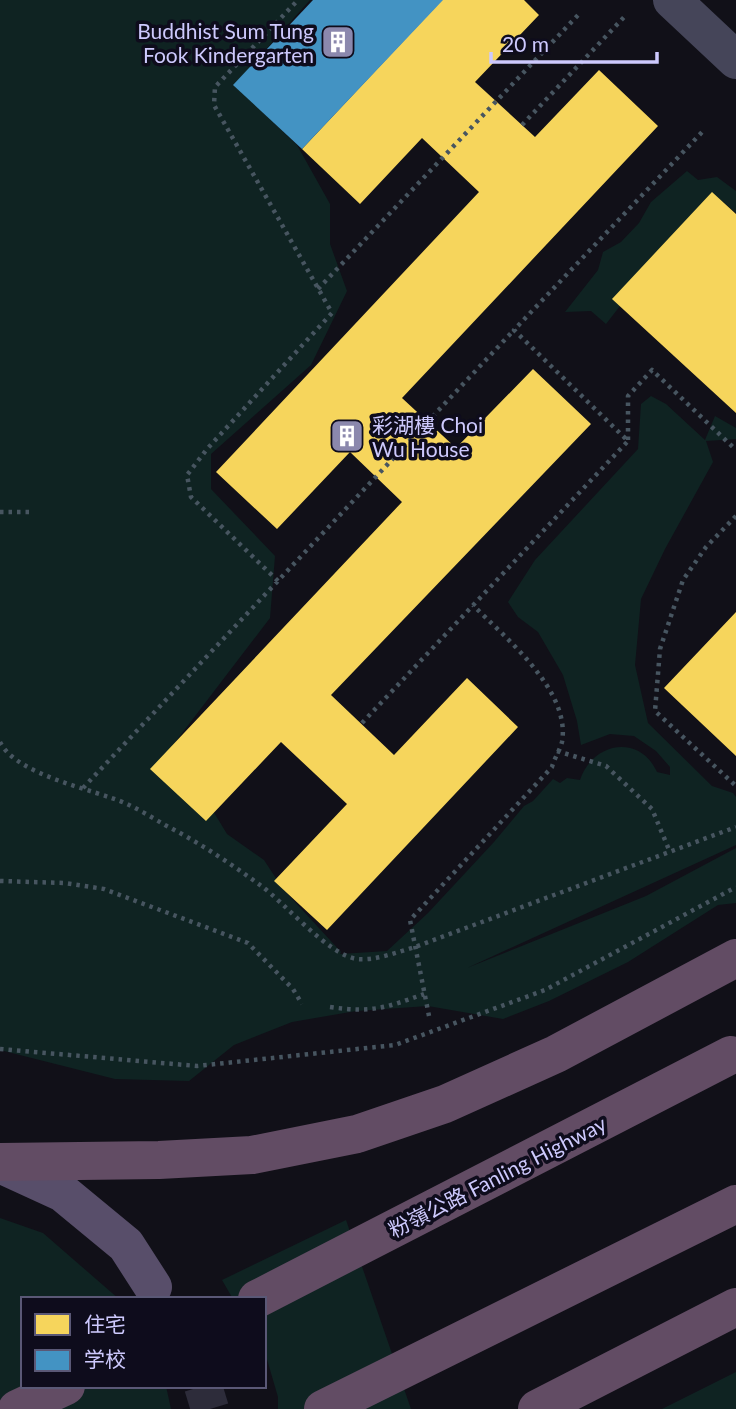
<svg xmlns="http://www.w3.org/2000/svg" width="736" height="1409" font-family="Lato,'Noto Sans SC',sans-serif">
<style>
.green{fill:#0f2322}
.homes{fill:#f6d55c}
.schools{fill:#4393c3}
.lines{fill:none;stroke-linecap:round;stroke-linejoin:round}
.major-tunnel{stroke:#2d2c3a;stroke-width:38;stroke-dasharray:38 19;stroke-linecap:butt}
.path{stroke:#475560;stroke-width:4.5;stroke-dasharray:3.5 5;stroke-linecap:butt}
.minor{stroke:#454559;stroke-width:38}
.major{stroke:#584e6a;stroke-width:38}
.highway{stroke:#624c64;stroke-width:38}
.highway-bridge{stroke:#624c64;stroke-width:38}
.labels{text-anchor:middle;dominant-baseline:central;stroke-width:7;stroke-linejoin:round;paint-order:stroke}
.poi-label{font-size:21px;fill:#cdc9fd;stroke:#0e0c1c;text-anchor:end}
.street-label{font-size:21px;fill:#cdc9fd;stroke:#0e0c1c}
</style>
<rect width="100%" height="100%" fill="#111018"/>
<path class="green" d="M0 0H310L234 85 297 145 330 204V244L347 291 311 365 211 454V489L275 556 270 618 173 745 227 834 264 860 283 889 341 952 340 954 387 951 428 913 494 842 524 806 533 801 553 779 560 783 567 778 580 780C592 743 639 733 657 772L670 775V767L656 751 634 736 610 734 581 745 577 721 563 675 538 632 518 617 508 602 535 560 638 449 641 404 651 396 666 404 705 440 715 416 736 428V439L706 441 713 462 665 549 641 599 635 665 648 723 712 786 733 793 736 797V845L467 968 646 896 736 848V903L718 905 628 962 549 1001 503 1019 428 1006 356 1011 292 1022 234 1045 189 1081 115 1079 0 1050Z
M687 171 698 180 717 177 736 191V213L716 196 613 298 620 306 606 324 591 311 565 312 598 270 603 252 621 242 639 223 651 202Z
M0 1218 43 1233 119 1299H23V1386H166L171 1409H0Z
M346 1220 411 1409H278V1397L264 1349V1299H233L222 1280Z
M736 1372V1409H662Z"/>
<path class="homes" d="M442 0H524L539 15 475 82 535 137 599 70 658 126 402 398 456 448 533 369 591 424 331 695 394 755 467 678 518 727 327 930 274 881 347 804 281 742 206 821 150 769 402 502 350 452 277 529 216 472 479 192 422 138 360 204 302 149Z
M712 192 736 214V413L612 299Z
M736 612V756L664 688Z"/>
<path class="schools" d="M313 0H443L302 149 233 85Z"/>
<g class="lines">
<path class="major-tunnel" d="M203 1386 210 1409"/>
<path class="path" d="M522 125 627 14
M318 289 580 13
M628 440V396L652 370 736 450
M0 512H32
M736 516 706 547 683 580 660 649 655 711 736 786
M278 581 191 497 187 475 207 449 332 313 214 105 215 87 298 0
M362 723 628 441 514 330 705 129
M0 742C17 776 94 789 127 804 140 810 153 818 165 825 198 842 230 863 260 885 285 903 328 955 357 959 375 961 397 952 415 947L736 827
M557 751 606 766 652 809 670 852
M83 788 514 330
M0 881 65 883 104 889 248 943 293 989 302 1004
M330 1007C372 1013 385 1008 424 994
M429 1016 410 920 552 767C554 759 560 750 562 742 571 690 505 638 473 605
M0 1049 197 1066 395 1045 545 990 736 887"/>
<path class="minor" d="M672 0 736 60"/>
<path class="major" d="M0 1164 63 1193 126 1245 153 1287"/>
<path class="highway" d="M0 1162 159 1160 252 1155 357 1134 445 1104 556 1054 736 958
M17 1409 66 1386
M537 1409 736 1307"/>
<path class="highway-bridge" d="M257 1299 731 1055
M323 1409 736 1204"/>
</g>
<defs>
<symbol id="building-square" viewBox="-11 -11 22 22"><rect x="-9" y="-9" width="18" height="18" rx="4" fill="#8b88ad" stroke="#0e0c1c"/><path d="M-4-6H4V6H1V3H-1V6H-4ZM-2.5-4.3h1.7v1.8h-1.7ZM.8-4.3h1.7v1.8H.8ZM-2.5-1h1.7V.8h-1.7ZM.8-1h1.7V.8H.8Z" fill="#fff"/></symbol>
</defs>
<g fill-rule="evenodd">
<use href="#building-square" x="319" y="23" width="38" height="38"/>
<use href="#building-square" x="328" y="417" width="38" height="38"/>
</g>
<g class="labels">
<g class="poi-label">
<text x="314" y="30">Buddhist Sum Tung<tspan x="314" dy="24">Fook Kindergarten</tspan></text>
<text x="372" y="424" text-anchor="start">彩湖樓 Choi<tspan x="372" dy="24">Wu House</tspan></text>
</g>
<g class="street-label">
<text transform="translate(497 1176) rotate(-27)">粉嶺公路 Fanling Highway</text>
</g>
</g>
<rect x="21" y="1297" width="245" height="91" fill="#0e0c1c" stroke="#5a5876" stroke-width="2"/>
<rect x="35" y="1314" width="35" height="21" fill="#f6d55c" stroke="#5a5876" stroke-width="2"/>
<text x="84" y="1332" font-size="21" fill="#cdc9fd">住宅</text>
<rect x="35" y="1350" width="35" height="21" fill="#4393c3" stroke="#5a5876" stroke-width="2"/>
<text x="84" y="1367" font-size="21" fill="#cdc9fd">学校</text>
<path d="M491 52v10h166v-10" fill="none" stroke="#cdc9fd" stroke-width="3.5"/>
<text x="502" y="52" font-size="21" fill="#cdc9fd" stroke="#0e0c1c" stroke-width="5" paint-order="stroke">20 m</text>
</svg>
